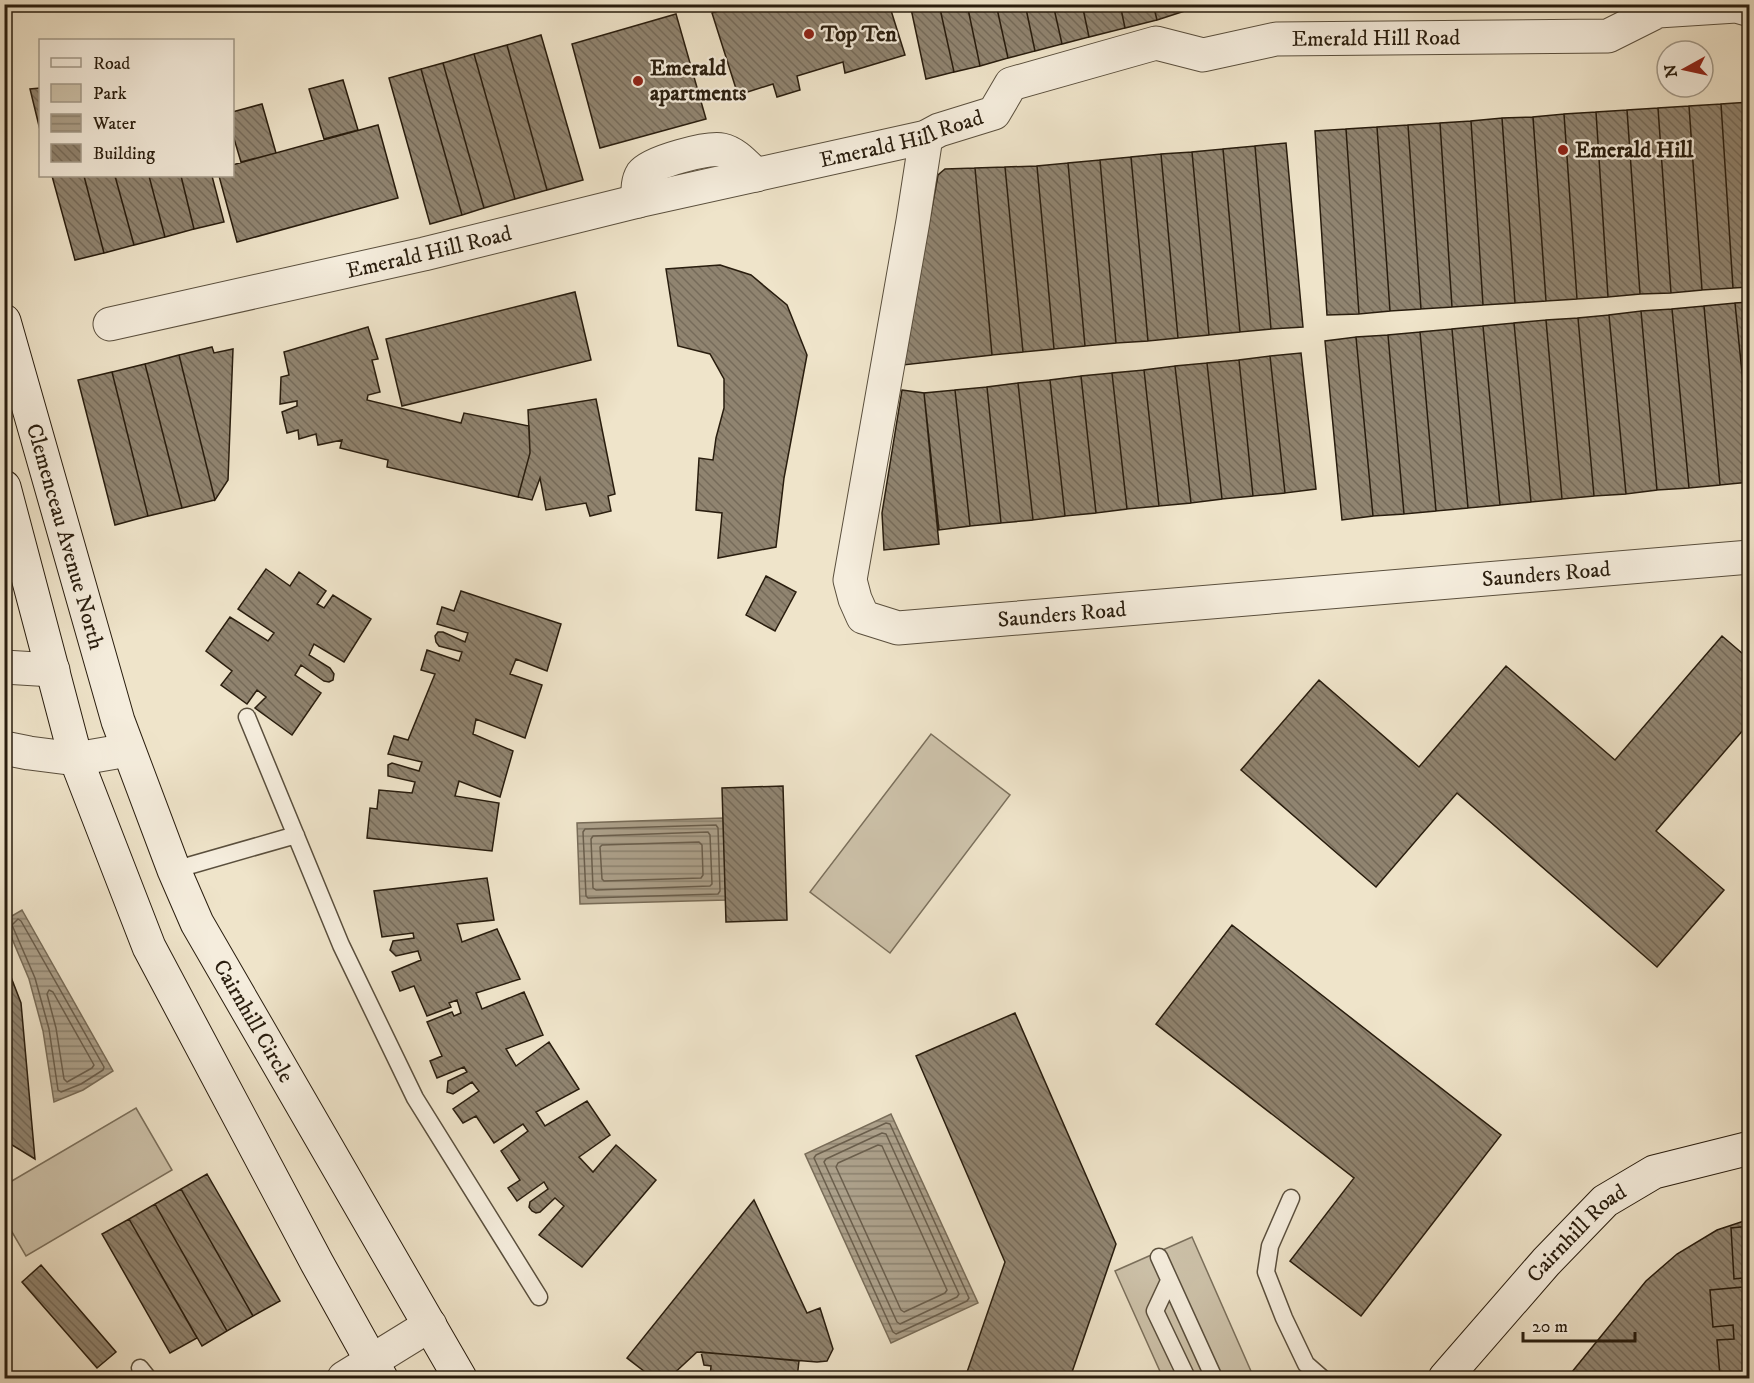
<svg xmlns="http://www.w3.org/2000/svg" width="1754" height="1383" font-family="'IM FELL DW Pica',serif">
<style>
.green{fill:#cdc2aa;stroke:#7b705c;stroke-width:1.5}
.water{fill:url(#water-rules);stroke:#786c58;stroke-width:1.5}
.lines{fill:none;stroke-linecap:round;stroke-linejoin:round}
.shore{stroke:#6a5e4c;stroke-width:1.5}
.building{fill:url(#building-back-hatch);stroke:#291d0e;stroke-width:1.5}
.service-casing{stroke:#5a4f3d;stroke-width:19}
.minor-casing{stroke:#5a4f3d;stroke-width:35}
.tertiary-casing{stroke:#5a4f3d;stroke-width:35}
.secondary-casing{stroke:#291d0e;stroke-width:35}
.service{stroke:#f5eddd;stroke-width:16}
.minor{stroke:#f5eddd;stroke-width:33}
.tertiary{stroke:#f5eddd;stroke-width:33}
.secondary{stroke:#f5eddd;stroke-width:33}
.poi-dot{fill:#8f2418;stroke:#f5eddd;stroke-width:2}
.labels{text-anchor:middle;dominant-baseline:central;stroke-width:4.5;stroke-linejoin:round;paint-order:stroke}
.poi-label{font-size:22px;font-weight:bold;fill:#291d0e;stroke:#f5eddd;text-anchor:start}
.street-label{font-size:22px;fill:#291d0e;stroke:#f5eddd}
</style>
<defs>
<pattern id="water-rules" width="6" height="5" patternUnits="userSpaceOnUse" patternTransform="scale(1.5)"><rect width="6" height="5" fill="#aca08a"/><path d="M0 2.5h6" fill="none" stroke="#8c826f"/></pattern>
<pattern id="building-back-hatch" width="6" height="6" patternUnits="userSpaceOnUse" patternTransform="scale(1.5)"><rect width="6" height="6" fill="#908470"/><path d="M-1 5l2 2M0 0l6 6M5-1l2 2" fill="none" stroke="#766b5a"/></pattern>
</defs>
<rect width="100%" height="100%" fill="#efe4ca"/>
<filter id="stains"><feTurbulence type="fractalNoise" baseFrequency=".00333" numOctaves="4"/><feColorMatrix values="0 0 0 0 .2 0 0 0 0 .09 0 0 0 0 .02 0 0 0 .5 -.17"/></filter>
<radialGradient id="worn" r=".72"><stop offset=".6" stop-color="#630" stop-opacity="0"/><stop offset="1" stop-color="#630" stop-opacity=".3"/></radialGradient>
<path class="green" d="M931 734 1010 795 890 953 810 892Z
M136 1108 172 1170 26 1256 5 1220V1185Z
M1192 1237 1254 1378H1163L1115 1271Z"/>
<path class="water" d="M723 818 726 900 580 904 577 823Z
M22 910 113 1071 83 1090 54 1102 43 1031 29 979 5 922V920Z
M891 1114 978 1303 891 1343 805 1154Z"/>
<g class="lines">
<path class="shore" d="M716 825 718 828 720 891 718 894 588 898 586 896 583 832 585 829Z
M708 832 710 835 712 884 710 886 596 890 593 888 591 839 593 836Z
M699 842 702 845 703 875 701 878 604 881 602 879 600 847 602 845Z
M18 919 21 921 104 1067 103 1070 81 1084 61 1092 58 1090 49 1029 35 978 12 925Z
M49 990 53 992 94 1065 92 1068 67 1082 64 1079 56 1028 47 994Z
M886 1123 890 1124 969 1298 967 1301 896 1334 893 1332 814 1158 816 1155Z
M882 1133 886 1134 959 1294 957 1297 900 1324 897 1322 824 1162 826 1159Z
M878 1145 882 1146 947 1290 945 1293 904 1312 901 1310 836 1167 838 1163Z"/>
</g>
<path class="building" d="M740 4H889L905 55 845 73 843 62 797 76 800 90 777 97 773 84 738 95 712 13Z
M910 4H939L954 72 926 79Z
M939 4H967L980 66 954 72Z
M967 4H996L1008 58 980 66Z
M996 4H1025L1035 51 1008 58Z
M1025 4H1053L1062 44 1035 51Z
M1053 4H1082L1089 37 1062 44Z
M1082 4H1120L1125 28 1089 37Z
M1120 4H1153L1157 20 1125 28Z
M1153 4H1190L1191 9 1157 20Z
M1190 4H1208L1191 9Z
M676 14 706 119 600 148 572 44Z
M541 35 583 180 547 190 507 45Z
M507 45 547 190 515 199 474 54Z
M474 54 515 199 484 208 443 63Z
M443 63 484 208 462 215 421 69Z
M421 69 462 215 430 224 389 78Z
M343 80 358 130 324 139 309 89Z
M40 88V130L30 89Z
M1750 102V287L1733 288 1721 104Z
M262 104 276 153 241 162 232 132V112Z
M1721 104 1733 288 1702 290 1689 106Z
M1689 106 1702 290 1671 293 1658 108Z
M1658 108 1671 293 1640 294 1627 110Z
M1627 110 1640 294 1608 297 1596 112Z
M1596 112 1608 297 1577 299 1564 114Z
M1564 114 1577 299 1546 301 1533 117Z
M1533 117 1546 301 1515 303 1502 118Z
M1502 118 1515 303 1483 305 1471 121Z
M1471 121 1483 305 1452 307 1440 123Z
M1440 123 1452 307 1421 309 1408 125Z
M378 125 398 198 237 242 219 176H232V165Z
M1408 125 1421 309 1390 311 1377 127Z
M1377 127 1390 311 1359 314 1346 129Z
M1346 129 1359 314 1327 315 1315 131Z
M1286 143 1303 327 1271 329 1255 146Z
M1255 146 1271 329 1240 332 1223 149Z
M1223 149 1240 332 1209 335 1192 152Z
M1192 152 1209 335 1178 338 1161 154Z
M1161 154 1178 338 1148 341 1131 157Z
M1131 157 1148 341 1116 343 1100 160Z
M1100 160 1116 343 1085 346 1068 163Z
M1068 163 1085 346 1054 349 1037 166Z
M1037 166 1054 349 1023 352 1005 167Z
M1005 167 1023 352 992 355 975 168Z
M975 168 992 355 903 365 938 175 945 169Z
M52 176H84L104 253 75 260Z
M84 176H115L134 245 104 253Z
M115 176H149L165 237 134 245Z
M149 176H181L194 229 165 237Z
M181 176H212L224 222 194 229Z
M720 265 751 275 787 305 807 355 784 478 776 547 718 558 722 513 696 510 699 458 713 460 716 438 724 408V379L710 354 678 346 666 269Z
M575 292 591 360 402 406 386 339Z
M1750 302V453L1735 303Z
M1735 303 1750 453V482L1720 485 1704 306Z
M1704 306 1720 485 1689 488 1672 309Z
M1672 309 1689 488 1657 490 1641 311Z
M1641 311 1657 490 1626 494 1609 315Z
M1609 315 1626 494 1594 496 1578 318Z
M1578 318 1594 496 1562 499 1546 320Z
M1546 320 1562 499 1531 502 1514 323Z
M1514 323 1531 502 1500 505 1483 326Z
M1483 326 1500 505 1468 508 1452 329Z
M368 327 378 359 372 360 380 392 368 395 367 400 461 423 464 413 529 426 530 453 518 497 387 467 388 460 340 448 342 440 318 445 316 434 299 439 298 430 287 433 282 412 297 406V401L280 404 281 377 289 375 284 352Z
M1452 329 1468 508 1436 511 1420 332Z
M1420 332 1436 511 1404 514 1388 335Z
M1388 335 1404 514 1373 516 1356 337Z
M1356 337 1373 516 1342 520 1325 341Z
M212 347 214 353 233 349 228 480 215 500 179 355Z
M1301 353 1316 489 1285 493 1270 356Z
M179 355 215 500 182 508 145 364Z
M1270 356 1285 493 1253 496 1239 360Z
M1239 360 1253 496 1222 499 1207 363Z
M1207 363 1222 499 1191 503 1175 366Z
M145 364 182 508 148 516 112 372Z
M1175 366 1191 503 1159 506 1144 370Z
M1144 370 1159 506 1127 509 1112 373Z
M112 372 148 516 115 525 78 380Z
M1112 373 1127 509 1096 513 1081 376Z
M1081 376 1096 513 1065 516 1050 380Z
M1050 380 1065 516 1033 520 1018 383Z
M1018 383 1033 520 1001 523 987 387Z
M987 387 1001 523 970 526 955 390Z
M902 390 924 393 939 544 884 550 882 513Z
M955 390 970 526 939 530 924 393Z
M596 399 615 494 608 496 611 511 590 516 586 503 546 510 540 478 532 500 518 497 530 453 528 410Z
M266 569 290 586 299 572 326 591 317 604 324 608 333 595 371 619 344 662 314 644 309 655 330 668 334 674 333 680 329 682 324 681 301 665 295 675 321 693 292 735 255 708 266 697 257 690 247 704 221 685 232 671 206 651 230 617 268 641 274 633 238 609Z
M766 576 796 592 775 631 746 615Z
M461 591 561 624 547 671 516 659 510 674 542 685 525 738 476 719 473 734 513 751 500 797 459 781 455 796 499 803 492 851 367 838 370 808 377 809 379 790 412 793 415 782 388 776V765L392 763 419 771 422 762 388 754 394 736 408 740 435 674 421 670 427 650 459 661 462 652 439 646 436 642 435 636 438 632H443L465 642 468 633 437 624 442 607 454 611Z
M1722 636 1750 660V722L1656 831 1724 890 1657 967 1457 793 1376 887 1241 770 1319 680 1419 767 1506 666 1615 760Z
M783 786 787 920 726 922 722 788Z
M487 878 494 920 457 924 462 942 497 929 520 979 476 993 482 1009 524 992 543 1035 506 1049 516 1066 549 1042 579 1089 536 1112 545 1126 587 1101 610 1135 579 1157 593 1172 616 1145 656 1180 582 1267 539 1235 564 1206 555 1198 540 1212 536 1213 532 1211 529 1207 530 1202 548 1189 544 1182 517 1201 508 1188 520 1180 501 1151 528 1131 523 1124 494 1143 476 1116 463 1123 453 1109 479 1091 472 1082 453 1094 447 1092 448 1081 467 1072 464 1067 437 1078 430 1061 442 1056 427 1022 452 1012 454 1016 461 1013 457 1000 449 1003 451 1007 427 1016 414 986 400 991 392 972 421 960 418 951 396 956 390 950 393 941 414 938 413 933 382 937 374 891Z
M1232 925 1501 1135 1361 1316 1290 1261 1354 1178 1156 1024Z
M4 959 21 1003 35 1159 9 1143 4 1144Z
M1015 1013 1116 1244 1070 1378H965L1005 1262 916 1056Z
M207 1174 280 1301 253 1316 181 1189Z
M181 1189 253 1316 227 1331 155 1204Z
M754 1200 807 1313 820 1308 833 1349 827 1361 817 1362 697 1352 669 1378H653L627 1358Z
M155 1204 227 1331 202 1346 129 1219Z
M129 1219 197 1338 170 1353 102 1234Z
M1750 1219V1378H1567L1646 1281 1677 1254 1717 1230Z
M1750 1226V1378H1734L1733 1375 1720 1376 1717 1340 1734 1339 1733 1325 1713 1327 1710 1290 1743 1287 1742 1278 1734 1279 1731 1228Z
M41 1265 116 1352 97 1368 22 1282Z
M701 1352 799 1361 797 1378H710L711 1366 704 1365Z"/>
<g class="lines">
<defs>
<path id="service" d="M247 717 341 945 415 1098 539 1297
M174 870 296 835
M1291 1198 1270 1246 1266 1272 1284 1318 1306 1364 1322 1378
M1159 1257 1214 1378
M1169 1281 1155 1311 1187 1378
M140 1368 148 1378"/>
<g id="minor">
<path id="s1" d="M926 137 913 221 850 580 855 599 863 617 898 628 1750 557"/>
<path d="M638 201C638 192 637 182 642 174 651 162 708 147 722 150 736 153 746 166 756 175"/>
<path id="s2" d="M110 324 424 254 638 201 926 137 939 130 994 113 1011 84 1156 43 1203 55 1276 39 1608 36 1658 11 1736 6 1750 10"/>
<path d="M4 667 53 670"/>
<path d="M4 748 29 753 76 759 128 750"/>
</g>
<path id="tertiary" d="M344 1378 430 1325"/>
<g id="secondary">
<path id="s3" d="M4 321 118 721 174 870 197 923 460 1378"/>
<path d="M4 487 76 759 149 947 317 1263 381 1378"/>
<path id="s4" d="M1445 1378 1546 1262 1605 1201 1654 1172 1750 1148"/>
</g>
</defs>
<use href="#service" class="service-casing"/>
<use href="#minor" class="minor-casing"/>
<use href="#tertiary" class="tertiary-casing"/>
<use href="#secondary" class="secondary-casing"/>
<use href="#service" class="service"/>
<use href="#minor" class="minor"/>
<use href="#tertiary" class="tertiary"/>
<use href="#secondary" class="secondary"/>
</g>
<g class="poi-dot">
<circle cx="809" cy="34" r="6"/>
<circle cx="638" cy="81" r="6"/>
<circle cx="1563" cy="150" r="6"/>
</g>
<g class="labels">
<g class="poi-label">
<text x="821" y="34">Top Ten</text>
<text x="650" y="68">Emerald<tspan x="650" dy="25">apartments</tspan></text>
<text x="1575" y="150">Emerald Hill</text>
</g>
<g class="street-label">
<text stroke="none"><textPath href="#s2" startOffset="1317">Emerald Hill Road</textPath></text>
<text stroke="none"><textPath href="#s2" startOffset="813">Emerald Hill Road</textPath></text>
<text stroke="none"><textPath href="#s2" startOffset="327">Emerald Hill Road</textPath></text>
<text stroke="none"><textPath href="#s3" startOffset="224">Clemenceau Avenue North</textPath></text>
<text stroke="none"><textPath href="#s1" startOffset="1176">Saunders Road</textPath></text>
<text stroke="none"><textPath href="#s1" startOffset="690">Saunders Road</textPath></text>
<text stroke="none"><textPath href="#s3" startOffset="746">Cairnhill Circle</textPath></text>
<text stroke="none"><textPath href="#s4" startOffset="196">Cairnhill Road</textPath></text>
</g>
</g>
<rect width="1754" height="1383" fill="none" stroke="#efe4ca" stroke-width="24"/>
<rect x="6" y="6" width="1742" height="1371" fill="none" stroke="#291d0e" stroke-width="3"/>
<rect x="12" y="12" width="1730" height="1359" fill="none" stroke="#291d0e" stroke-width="1.5"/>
<rect x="39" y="39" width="195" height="138" fill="#f5eddd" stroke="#a39a8a" stroke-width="1.5"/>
<rect x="51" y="58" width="30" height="9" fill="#f5eddd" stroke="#a39a8a" stroke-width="1.5"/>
<text x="93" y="69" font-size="18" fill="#291d0e">Road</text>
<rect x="51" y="84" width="30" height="18" fill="#cdc2aa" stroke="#a39a8a" stroke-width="1.5"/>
<text x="93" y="99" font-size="18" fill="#291d0e">Park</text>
<rect x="51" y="114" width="30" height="18" fill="url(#water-rules)" stroke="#a39a8a" stroke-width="1.5"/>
<text x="93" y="129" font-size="18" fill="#291d0e">Water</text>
<rect x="51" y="144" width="30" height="18" fill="url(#building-back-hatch)" stroke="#a39a8a" stroke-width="1.5"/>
<text x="93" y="159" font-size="18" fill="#291d0e">Building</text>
<g transform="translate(1685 69) rotate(262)"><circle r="28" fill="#f5eddd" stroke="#a39a8a" stroke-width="1.5"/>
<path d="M0-4.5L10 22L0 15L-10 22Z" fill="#8f2418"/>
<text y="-9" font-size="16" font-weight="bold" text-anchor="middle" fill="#291d0e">N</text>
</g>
<path d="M1523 1332v9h112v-9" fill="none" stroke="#291d0e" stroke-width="3"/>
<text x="1532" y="1332" font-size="18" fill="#291d0e" stroke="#f5eddd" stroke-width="4.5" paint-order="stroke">20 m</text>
<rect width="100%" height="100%" filter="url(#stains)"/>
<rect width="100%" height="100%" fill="url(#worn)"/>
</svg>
